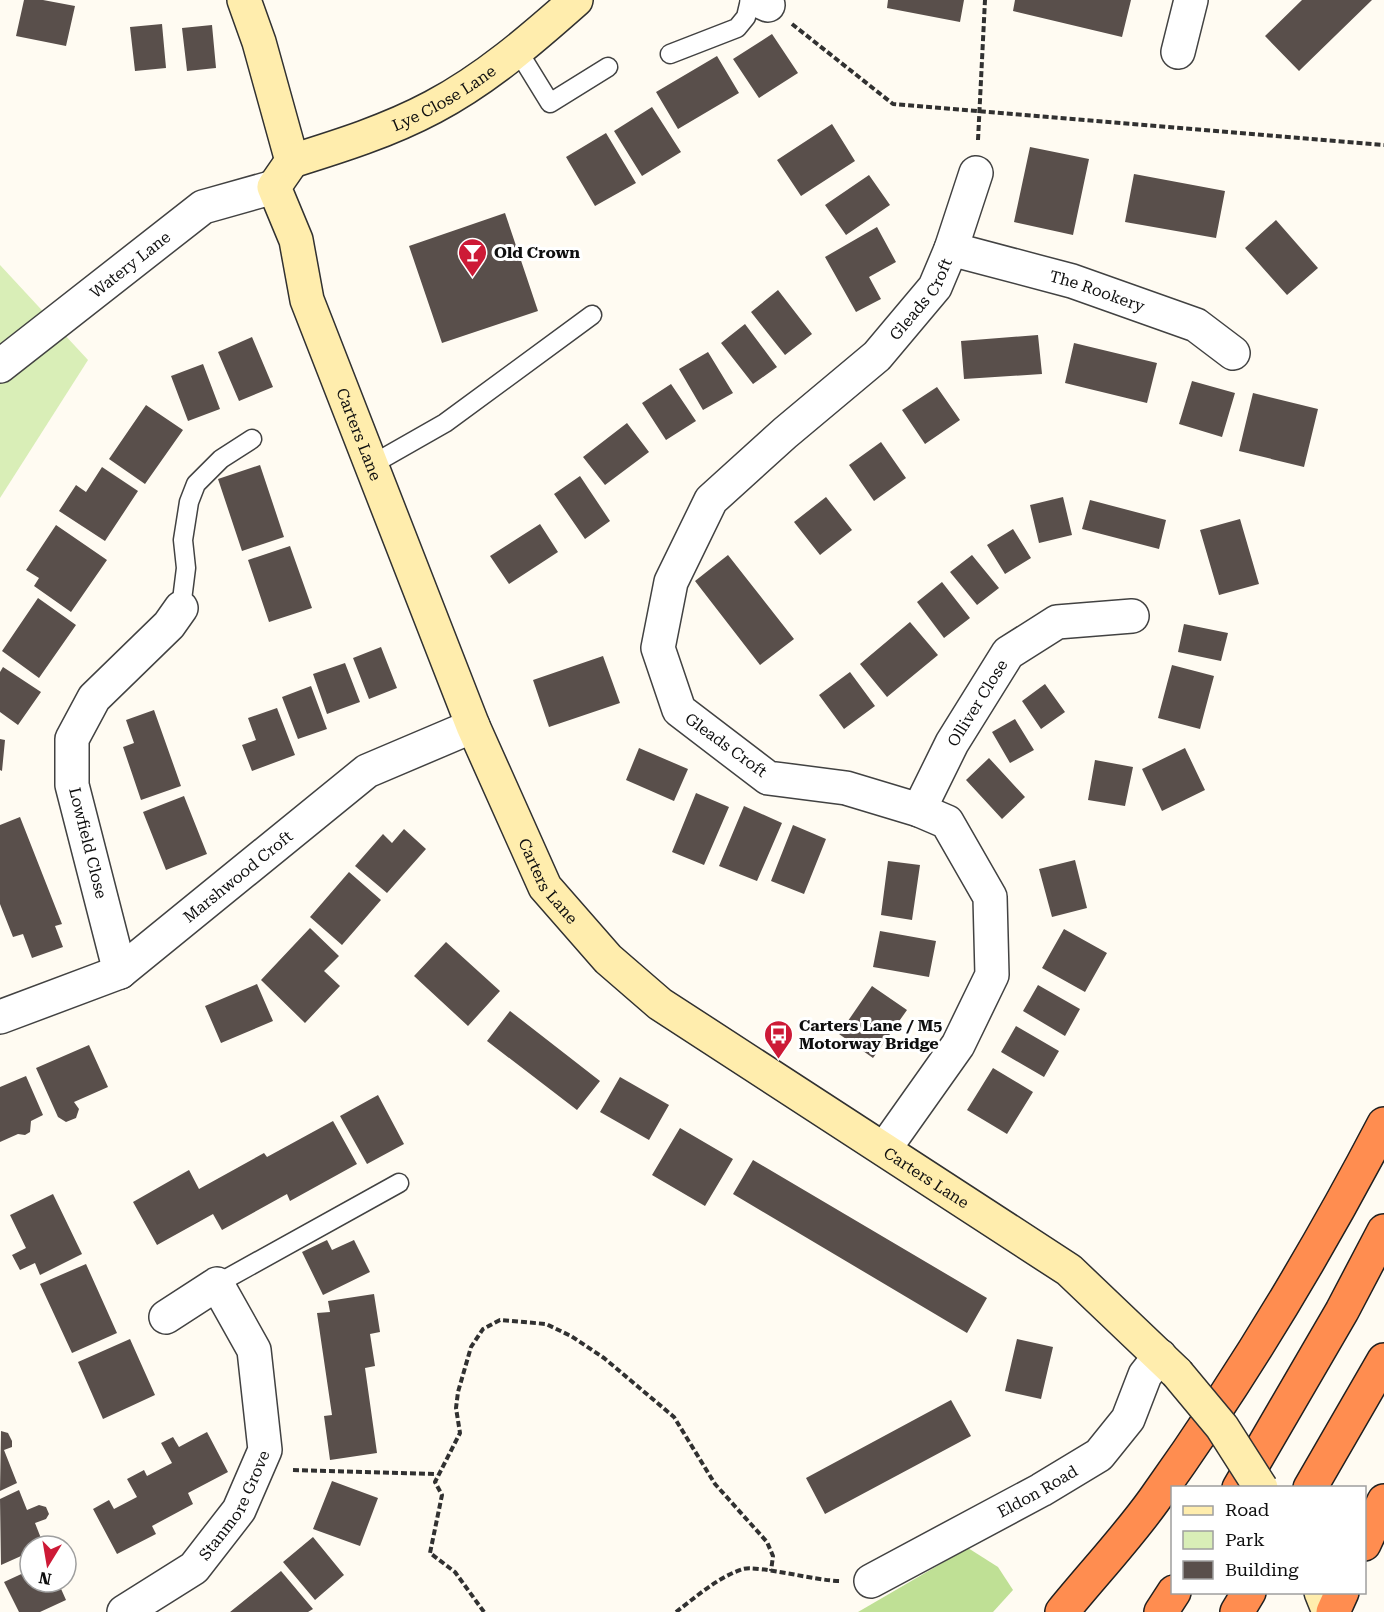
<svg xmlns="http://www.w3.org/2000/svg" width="1384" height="1612" font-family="'Roboto Serif',serif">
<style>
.green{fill:#d9eeb7}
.forest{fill:#bfe095}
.building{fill:#594f4b}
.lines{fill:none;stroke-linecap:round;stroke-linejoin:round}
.lane-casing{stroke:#424242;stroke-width:21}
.street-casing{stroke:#424242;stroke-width:36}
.secondary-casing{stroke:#313131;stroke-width:36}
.highway-casing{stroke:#202020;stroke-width:36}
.path{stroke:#313131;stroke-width:4;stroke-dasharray:6 3;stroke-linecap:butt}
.lane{stroke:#fff;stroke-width:18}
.street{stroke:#fff;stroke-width:33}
.secondary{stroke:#ffedad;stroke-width:33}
.highway{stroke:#ff8d50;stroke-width:33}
.secondary-bridge-casing{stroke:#313131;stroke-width:36;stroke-linecap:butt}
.secondary-bridge{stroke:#ffedad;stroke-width:33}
.labels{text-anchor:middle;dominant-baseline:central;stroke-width:6;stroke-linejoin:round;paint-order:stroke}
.street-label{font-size:16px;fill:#0f0f0f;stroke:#fff}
.poi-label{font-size:16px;font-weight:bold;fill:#0f0f0f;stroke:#fff;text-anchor:start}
</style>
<rect width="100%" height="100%" fill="#fffbf2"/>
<path class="green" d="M0 265 88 360 0 498Z"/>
<path class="forest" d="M968 1548 998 1567 1013 1590 993 1612H858Z"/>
<path class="building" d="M24 0H43L75 6 66 46 16 36Z
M888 0H964L960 22 887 8Z
M1015 0H1131L1122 37 1013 11Z
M1302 0H1372L1299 71 1265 36Z
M162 24 166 68 135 71 130 27Z
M212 25 216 68 187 71 182 28Z
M772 34 798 73 759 98 733 59Z
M717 56 739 93 678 129 656 92Z
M652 107 681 152 642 176 614 131Z
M832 124 855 161 801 196 777 160Z
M606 133 636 183 595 206 566 157Z
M1030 147 1089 159 1073 235 1014 222Z
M1134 174 1225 191 1216 238 1125 222Z
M869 175 890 205 846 235 825 205Z
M505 213 538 311 442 343 409 246Z
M1276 220 1318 268 1287 295 1245 248Z
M877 227 896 262 869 277 881 299 856 312 825 257Z
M778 290 812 334 785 355 751 312Z
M745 324 777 367 753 384 721 343Z
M1038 335 1042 374 964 379 961 341Z
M252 337 273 387 239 401 218 352Z
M1074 343 1157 363 1147 403 1065 383Z
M708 352 733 393 703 410 679 369Z
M203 364 220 409 188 421 171 376Z
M1192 381 1235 393 1222 437 1179 424Z
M671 384 696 421 666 440 642 403Z
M937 387 960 420 925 444 902 410Z
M1253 393 1318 409 1304 467 1239 451Z
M146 405 183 430 145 484 109 459Z
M627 423 649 452 605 485 583 457Z
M881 442 906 478 874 501 849 465Z
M260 465 284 537 242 551 218 479Z
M102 467 138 491 105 541 59 511 76 485 86 492Z
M580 476 610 521 585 539 554 494Z
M826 497 852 530 820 555 794 522Z
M1063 497 1072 535 1039 543 1030 505Z
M1090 500 1166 520 1159 549 1082 529Z
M1240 519 1259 584 1219 595 1200 530Z
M540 524 558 552 509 584 490 556Z
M56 525 107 560 71 612 34 586 39 578 26 570Z
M1013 529 1031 558 1005 574 987 545Z
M290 546 312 608 269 622 248 560Z
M728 555 794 639 760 665 695 581Z
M972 555 999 588 977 605 950 572Z
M942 582 970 618 944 638 917 602Z
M38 598 76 625 39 678 2 651Z
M910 622 938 655 887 697 860 664Z
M1184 624 1228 633 1221 661 1178 652Z
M381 647 397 688 369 699 353 658Z
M603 656 620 703 549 727 533 680Z
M345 663 360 702 327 714 313 674Z
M1172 665 1214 676 1200 729 1158 718Z
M3 667 41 692 18 725 0 712V672Z
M850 672 875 706 844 729 819 695Z
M1045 684 1065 712 1041 729 1022 701Z
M311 686 327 729 298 739 282 697Z
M277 708 295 755 252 771 242 745 256 740 248 718Z
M154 710 181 786 141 800 123 747 134 743 126 720Z
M1015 719 1034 750 1010 763 992 732Z
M0 739 5 740 2 771 0 770Z
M639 748 688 769 674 801 626 780Z
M1185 748 1205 790 1162 811 1142 769Z
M989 758 1025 797 1002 819 966 780Z
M1095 760 1133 767 1125 806 1088 800Z
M696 793 729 807 704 865 672 852Z
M184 796 207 854 166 870 143 812Z
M744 806 782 823 757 881 719 866Z
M20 817 62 924 55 926 63 947 32 958 23 934 13 937 0 904V825Z
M793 825 826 839 804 894 771 881Z
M404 829 426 849 387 893 355 866 383 834 392 843Z
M1075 860 1087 908 1052 917 1039 869Z
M888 861 920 865 912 920 881 915Z
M349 872 381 900 342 945 310 917Z
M310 928 339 956 324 971 340 986 305 1023 261 980Z
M1064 929 1107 953 1085 992 1042 968Z
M880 931 936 941 929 977 873 967Z
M446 942 500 991 468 1026 414 976Z
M257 984 273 1021 221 1043 205 1006Z
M1038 985 1080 1009 1065 1036 1023 1011Z
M872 986 907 1010 873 1058 839 1034Z
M510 1011 600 1081 577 1110 487 1041Z
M1016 1026 1059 1051 1044 1077 1001 1052Z
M89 1045 108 1087 74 1102 79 1109 76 1118 66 1122 58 1117 36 1068Z
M993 1068 1033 1092 1007 1134 967 1110Z
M26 1076 43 1115 31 1121 30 1132 25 1135 18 1134 0 1142V1087Z
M620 1077 669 1105 649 1140 600 1112Z
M378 1095 404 1144 367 1164 340 1116Z
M333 1121 357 1164 290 1201 287 1194 222 1230 213 1214 157 1245 133 1202 189 1170 199 1189 264 1153 267 1157Z
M680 1128 733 1159 705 1206 652 1175Z
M753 1160 987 1298 967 1333 733 1194Z
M53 1194 82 1254 40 1275 35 1263 20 1270 12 1255 26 1248 10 1215Z
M327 1240 332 1250 354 1240 370 1272 323 1295 302 1252Z
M86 1264 117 1333 72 1353 40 1284Z
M374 1294 380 1332 370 1334 375 1366 365 1368 377 1453 330 1460 324 1416 332 1415 317 1313 330 1312 328 1301Z
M130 1339 155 1395 103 1419 78 1362Z
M1017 1339 1053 1347 1041 1399 1005 1391Z
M951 1400 971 1436 825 1514 806 1478Z
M1 1431 8 1433 12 1441V1447L4 1450 17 1483 0 1491Z
M207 1432 228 1472 188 1493 193 1504 152 1526 156 1534 117 1554 93 1509 109 1500 114 1509 137 1497 127 1479 144 1470 147 1476 172 1463 161 1443 173 1437 179 1447Z
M332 1481 378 1498 360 1546 313 1529Z
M19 1490 27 1510 39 1505 46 1507 49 1514 46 1519 35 1523 44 1546H30V1552L1 1565 0 1499Z
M313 1537 344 1575 315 1600 283 1562Z
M30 1570V1582H58L66 1600 40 1612H19L4 1582Z
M281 1571 313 1609 308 1612H230Z"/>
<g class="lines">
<defs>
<path id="lane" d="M518 51 550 103 608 67
M670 54 737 28 746 17 750 0
M373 464 445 423 592 315
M181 608 186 568 183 540 189 502 196 484 221 459 252 439
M217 1284 399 1183"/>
<g id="street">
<path d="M757 0 768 5"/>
<path d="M1178 52 1191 0"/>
<path id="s1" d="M951 249 1072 281 1196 325 1233 353"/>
<path id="s2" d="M0 366 203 207 274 187"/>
<path id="s3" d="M919 810 952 743 1008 653 1057 622 1132 616"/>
<path d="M120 972 72 785V739L94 698 169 625 181 608"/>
<path id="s4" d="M0 1017 120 972 367 771 473 726"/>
<path id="s5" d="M885 1148 958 1045 992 975 990 897 947 822 919 810 846 788 768 778 679 710 658 648 671 582 711 500 785 433 877 356 935 287 951 249 976 173"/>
<path id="s6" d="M871 1581 1041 1490 1099 1455 1128 1419 1145 1375 1160 1356"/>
<path id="s7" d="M124 1612 194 1568 239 1510 265 1450 254 1350 217 1284 166 1317"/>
</g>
<g id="secondary">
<path d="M244 0 259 42 292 161"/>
<path id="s8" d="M292 161 274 187 296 240 307 300 473 726 545 887 608 959 660 1004 1069 1270 1177 1373"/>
<path id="s9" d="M292 161C340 146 388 131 433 107 486 79 532 39 576 0"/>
<path d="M1321 1592 1329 1612"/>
</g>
<path id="highway" d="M1239 1488 1342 1311 1384 1231
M1310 1488 1384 1360
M1364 1544 1384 1501
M1062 1612C1092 1575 1126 1539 1154 1500 1240 1380 1316 1254 1384 1124
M1161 1612 1174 1592
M1237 1612 1249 1592
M1333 1612 1342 1592"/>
</defs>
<use href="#lane" class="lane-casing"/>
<use href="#street" class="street-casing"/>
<use href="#secondary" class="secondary-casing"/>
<use href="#highway" class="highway-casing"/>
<path class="path" d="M792 24 893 104 1384 145
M978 140 985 0
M293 1470 437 1474
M484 1612 455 1572 430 1553 442 1495 435 1482 460 1433 456 1408 458 1392 471 1347 483 1329 500 1320 546 1324 571 1336 604 1358 674 1417 715 1484 767 1542 773 1556 771 1571
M676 1612C696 1597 718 1577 743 1569 758 1565 817 1581 840 1581"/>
<use href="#lane" class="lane"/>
<use href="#street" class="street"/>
<use href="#secondary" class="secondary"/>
<use href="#highway" class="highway"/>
<defs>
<path id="secondary-bridge" d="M1177 1373 1222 1427 1261 1488"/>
</defs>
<use href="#secondary-bridge" class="secondary-bridge-casing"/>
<use href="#secondary-bridge" class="secondary-bridge"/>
</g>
<defs>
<symbol id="bar-pin" viewBox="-11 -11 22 30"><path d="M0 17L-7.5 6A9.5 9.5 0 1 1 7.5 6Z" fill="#cd1a36" stroke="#fff"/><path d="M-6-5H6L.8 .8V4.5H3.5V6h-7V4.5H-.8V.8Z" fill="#fff"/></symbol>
<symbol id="bus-pin" viewBox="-11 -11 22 30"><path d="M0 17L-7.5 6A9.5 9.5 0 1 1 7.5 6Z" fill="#cd1a36" stroke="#fff"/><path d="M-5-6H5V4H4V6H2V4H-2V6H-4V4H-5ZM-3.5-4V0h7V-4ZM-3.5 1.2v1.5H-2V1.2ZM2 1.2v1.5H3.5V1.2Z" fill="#fff"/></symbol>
</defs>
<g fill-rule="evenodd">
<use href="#bar-pin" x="456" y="236" width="33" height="45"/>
<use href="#bus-pin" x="762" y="1018" width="33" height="45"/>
</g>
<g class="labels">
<g class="street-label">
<text stroke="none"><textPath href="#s9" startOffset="165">Lye Close Lane</textPath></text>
<text stroke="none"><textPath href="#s2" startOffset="165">Watery Lane</textPath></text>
<text stroke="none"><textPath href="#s1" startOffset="152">The Rookery</textPath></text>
<text stroke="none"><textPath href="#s5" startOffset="1182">Gleads Croft</textPath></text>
<text stroke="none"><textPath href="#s8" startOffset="294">Carters Lane</textPath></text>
<text stroke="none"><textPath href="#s3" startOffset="122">Olliver Close</textPath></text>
<text transform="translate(726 745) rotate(36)">Gleads Croft</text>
<text transform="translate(88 843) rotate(76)">Lowfield Close</text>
<text stroke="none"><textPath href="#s4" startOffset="280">Marshwood Croft</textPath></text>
<text stroke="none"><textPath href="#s8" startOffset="780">Carters Lane</textPath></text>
<text stroke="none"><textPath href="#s8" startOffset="1266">Carters Lane</textPath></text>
<text stroke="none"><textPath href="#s6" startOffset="189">Eldon Road</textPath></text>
<text stroke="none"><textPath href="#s7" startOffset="158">Stanmore Grove</textPath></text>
</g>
<g class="poi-label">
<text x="494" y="252">Old Crown</text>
<text x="799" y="1025">Carters Lane / M5<tspan x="799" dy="18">Motorway Bridge</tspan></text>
</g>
</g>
<rect x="1171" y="1486" width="195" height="108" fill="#ffffff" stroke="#9f9f9f" stroke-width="1.5"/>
<rect x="1183" y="1506" width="30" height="9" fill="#ffedad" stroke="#9f9f9f" stroke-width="1.5"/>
<text x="1225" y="1516" font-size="18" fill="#0f0f0f">Road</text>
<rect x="1183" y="1531" width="30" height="18" fill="#d9eeb7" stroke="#9f9f9f" stroke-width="1.5"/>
<text x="1225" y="1546" font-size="18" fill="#0f0f0f">Park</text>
<rect x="1183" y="1561" width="30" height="18" fill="#594f4b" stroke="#9f9f9f" stroke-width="1.5"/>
<text x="1225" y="1576" font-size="18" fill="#0f0f0f">Building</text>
<g transform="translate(48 1564) rotate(191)"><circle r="28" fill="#ffffff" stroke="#9f9f9f" stroke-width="1.5"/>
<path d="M0-4.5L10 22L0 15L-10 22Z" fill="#cd1a36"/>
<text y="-9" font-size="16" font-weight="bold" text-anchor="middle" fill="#0f0f0f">N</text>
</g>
</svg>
